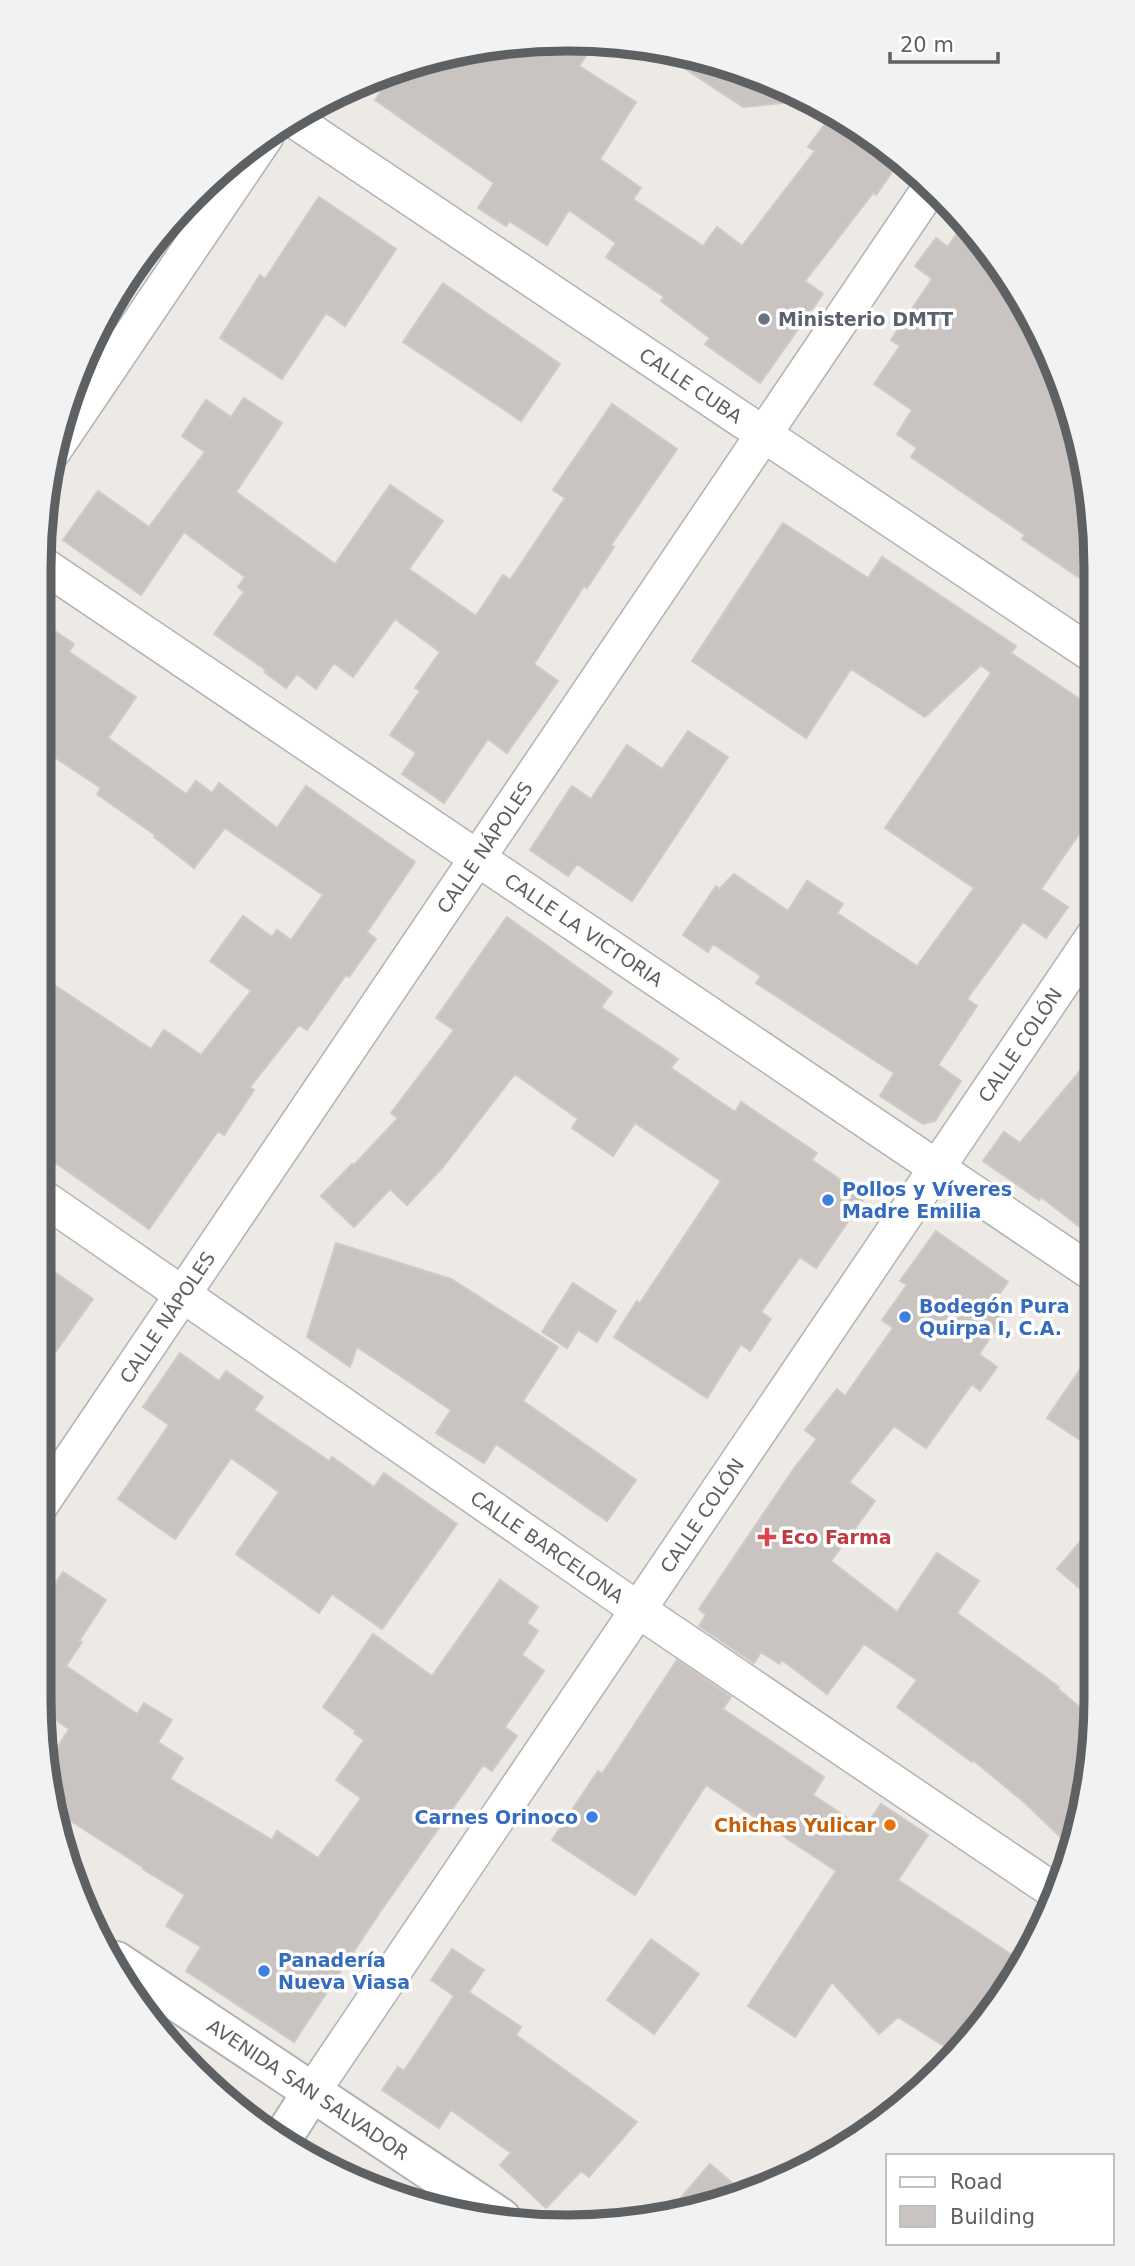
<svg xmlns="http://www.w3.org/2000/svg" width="1135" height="2266" font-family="'DejaVu Sans',sans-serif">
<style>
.building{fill:#c9c4c1;stroke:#d1cac4;stroke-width:2}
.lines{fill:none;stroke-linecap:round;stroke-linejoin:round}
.minor-casing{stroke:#b0b3b5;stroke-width:38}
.tertiary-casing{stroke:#b0b3b5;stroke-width:42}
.minor{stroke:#fff;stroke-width:35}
.tertiary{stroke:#fff;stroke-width:38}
.worship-dot{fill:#6b7280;stroke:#fff;stroke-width:2.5}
.shop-dot{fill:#3f7fe0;stroke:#fff;stroke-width:2.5}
.health-dot{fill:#e0444e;stroke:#fff;stroke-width:2.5}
.food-dot{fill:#e8710a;stroke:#fff;stroke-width:2.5}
.labels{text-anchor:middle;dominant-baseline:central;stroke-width:7;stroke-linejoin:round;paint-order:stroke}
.worship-label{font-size:19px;font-weight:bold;fill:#5b616d;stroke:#fff;text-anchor:start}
.street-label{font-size:19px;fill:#5d6163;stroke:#fff}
.shop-label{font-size:19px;font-weight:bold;fill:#366cbe;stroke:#fff;text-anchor:start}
.health-label{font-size:19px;font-weight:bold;fill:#be3a42;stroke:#fff;text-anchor:start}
.food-label{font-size:19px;font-weight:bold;fill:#c56008;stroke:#fff;text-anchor:end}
.rim{fill:none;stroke:#5d6163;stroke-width:9}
</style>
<rect width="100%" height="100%" fill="#ede9e5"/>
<path class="building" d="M597 40 579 66 636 102 600 159 641 188 633 199 703 246 717 227 742 246 815 151 808 147 833 113 890 148 901 159 876 195 873 193 805 281 823 294 760 383 705 344 710 338 661 301 664 297 606 257 616 243 569 210 547 245 509 221 506 226 478 208 494 183 375 100 399 66 498 43Z
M662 50 704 56 801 93 813 100 743 107 660 52Z
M319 197 396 249 345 326 326 313 282 379 220 338 260 275 265 279Z
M964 222 987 246 1056 365 1092 499V586L1022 539 1025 535 911 457 917 448 897 434 912 410 874 384 900 346 891 340 932 279 915 266 936 238 948 247Z
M443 283 560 364 521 421 403 342Z
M244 398 282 423 236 492 335 564 390 485 443 521 409 569 476 616 503 575 510 580 565 498 553 490 612 404 677 449 611 545 614 547 587 588 584 586 534 664 558 681 507 753 488 739 444 803 402 774 416 753 390 735 420 691 415 688 440 652 395 619 353 677 334 663 316 689 297 674 286 688 264 672 266 670 214 634 244 592 238 587 245 577 184 532 141 595 63 540 98 491 149 527 205 452 182 436 206 400 231 417Z
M783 523 868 578 882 557 1016 646 1011 653 1093 708V814L1041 889 1068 907 1046 938 1023 922 967 999 977 1006 938 1065 961 1081 935 1121 923 1124 880 1096 894 1073 756 983 761 976 713 944 708 952 683 935 716 886 719 889 734 874 788 911 807 881 843 904 837 913 917 966 974 888 885 828 991 673 981 665 925 717 851 669 806 738 692 661Z
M40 621 74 644 69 652 136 697 108 738 186 794 196 781 212 793 219 783 277 828 306 786 415 862 367 932 376 939 349 977 346 975 307 1030 299 1025 250 1087 254 1090 224 1135 218 1131 149 1229 56 1163 46 1177 39 1175V975L151 1049 164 1030 201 1055 251 991 210 961 243 916 272 937 277 930 291 940 323 895 225 828 194 868 154 837 155 835 97 794 101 788 39 747Z
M688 731 728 757 632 901 577 864 568 876 530 850 572 786 591 799 627 745 662 769Z
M507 917 612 992 601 1007 678 1059 671 1068 735 1112 741 1102 817 1153 812 1160 865 1197 816 1268 800 1257 761 1312 771 1319 750 1351 741 1344 707 1398 614 1337 637 1301 640 1303 721 1181 635 1123 613 1156 572 1128 578 1119 515 1074 442 1168 407 1205 390 1189 354 1227 321 1196 352 1164 354 1165 398 1118 391 1113 454 1030 436 1018Z
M1094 1054V1238L1041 1197 1039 1200 983 1161 1004 1132 1020 1143Z
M936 1231 1008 1282 998 1296 1012 1306 979 1354 997 1367 980 1391 972 1384 926 1448 894 1426 849 1482 875 1501 831 1561 897 1612 937 1553 979 1581 957 1613 1059 1687 1058 1689 1095 1720V1733L1079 1835 1073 1849 1025 1803 973 1760 972 1762 897 1707 917 1680 864 1644 827 1694 782 1660 779 1664 761 1652 754 1663 699 1626 706 1615 699 1609 795 1467 817 1439 805 1430 837 1389 845 1396 893 1328 882 1320 907 1285 900 1281Z
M336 1243 451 1279 558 1347 523 1401 636 1480 607 1521 496 1444 484 1463 436 1433 451 1410 357 1347 350 1367 307 1337Z
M39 1261 93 1299 39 1375Z
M573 1283 616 1311 597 1342 578 1330 567 1348 542 1332Z
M1094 1349 1095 1447V1450L1047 1418Z
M180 1353 219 1381 226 1371 263 1397 254 1410 329 1461 332 1457 374 1487 384 1473 457 1524 382 1629 332 1594 319 1613 236 1554 279 1492 231 1458 175 1539 118 1499 169 1425 143 1407Z
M1095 1524V1601L1057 1569Z
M63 1572 106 1600 79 1641 82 1642 66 1666 137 1714 144 1703 172 1720 158 1742 183 1758 170 1779 272 1840 277 1831 318 1858 361 1798 336 1780 364 1740 354 1733 356 1731 323 1707 373 1634 432 1676 500 1580 538 1607 527 1623 538 1631 522 1655 544 1671 505 1727 517 1736 492 1771 483 1765 380 1912 294 2042 186 1971 201 1947 166 1926 185 1895 143 1869 144 1868 57 1812 49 1761 69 1729 40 1709 39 1631 51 1612 41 1605Z
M677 1660 731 1697 723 1709 824 1777 813 1795 864 1829 881 1804 928 1835 898 1880 1021 1961 955 2053 898 2017 879 2034 832 1982 795 2037 748 2006 836 1871 706 1785 635 1895 552 1840 598 1771 602 1774Z
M651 1939 699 1974 654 2034 607 2000Z
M452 1949 484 1970 469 1992 521 2027 516 2035 637 2122 589 2177 581 2171 546 2208 500 2165 511 2153 451 2110 439 2128 382 2090 398 2067 404 2071 454 1996 431 1980Z
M710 2164 742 2191 667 2214Z"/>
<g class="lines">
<defs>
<g id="minor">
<path id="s1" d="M291 118 1092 654"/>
<path d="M53 451 266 136"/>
<path id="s2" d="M40 563 1094 1274"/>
<path id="s3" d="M39 1195 637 1609 1057 1893"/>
<path id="s4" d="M39 1507 930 188"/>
<path id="s5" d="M312 2092 1093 937"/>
</g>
<g id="tertiary">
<path id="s6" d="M116 1961 501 2218"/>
<path d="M280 2142 312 2092"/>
</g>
</defs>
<use href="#minor" class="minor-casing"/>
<use href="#tertiary" class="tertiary-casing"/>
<use href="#minor" class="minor"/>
<use href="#tertiary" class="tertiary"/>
</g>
<circle class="worship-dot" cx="764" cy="319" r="7"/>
<g class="shop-dot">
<circle cx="828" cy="1200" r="7"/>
<circle cx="905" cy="1317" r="7"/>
<circle cx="592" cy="1817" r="7"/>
<circle cx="264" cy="1971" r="7"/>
</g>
<path class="health-dot" d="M763.5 1526.5h7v7h7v7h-7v7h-7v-7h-7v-7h7z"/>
<circle class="food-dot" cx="890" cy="1825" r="7"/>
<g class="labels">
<g class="worship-label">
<text x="778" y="319">Ministerio DMTT</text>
</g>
<g class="street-label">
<text stroke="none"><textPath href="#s1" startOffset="481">CALLE CUBA</textPath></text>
<text stroke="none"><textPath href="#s4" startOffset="796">CALLE NÁPOLES</textPath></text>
<text stroke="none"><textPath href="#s2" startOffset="656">CALLE LA VICTORIA</textPath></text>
<text stroke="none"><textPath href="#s5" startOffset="1264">CALLE COLÓN</textPath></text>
<text stroke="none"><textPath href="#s4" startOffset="229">CALLE NÁPOLES</textPath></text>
<text stroke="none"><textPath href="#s5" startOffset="696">CALLE COLÓN</textPath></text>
<text stroke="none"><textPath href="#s3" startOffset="618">CALLE BARCELONA</textPath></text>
<text stroke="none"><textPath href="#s6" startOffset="231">AVENIDA SAN SALVADOR</textPath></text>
</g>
<g class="shop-label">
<text x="842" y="1189">Pollos y Víveres<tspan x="842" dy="22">Madre Emilia</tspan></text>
<text x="919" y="1306">Bodegón Pura<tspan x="919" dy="22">Quirpa I, C.A.</tspan></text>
<text x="578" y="1817" text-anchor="end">Carnes Orinoco</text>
<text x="278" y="1960">Panadería<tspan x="278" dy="22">Nueva Viasa</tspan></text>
</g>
<g class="health-label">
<text x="781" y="1537">Eco Farma</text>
</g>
<g class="food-label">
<text x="876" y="1825">Chichas Yulicar</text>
</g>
</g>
<path d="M0 0H1135V2266H0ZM567 51H568A516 516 0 0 1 1084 567V1699A516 516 0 0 1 568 2215H567A516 516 0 0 1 51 1699V567A516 516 0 0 1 567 51Z" fill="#f2f2f3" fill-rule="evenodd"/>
<path class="rim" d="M567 51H568A516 516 0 0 1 1084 567V1699A516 516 0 0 1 568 2215H567A516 516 0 0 1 51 1699V567A516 516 0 0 1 567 51Z"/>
<rect x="886" y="2154" width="228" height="91" fill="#ffffff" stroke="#bec0c1" stroke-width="2"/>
<rect x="900" y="2177" width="35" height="10" fill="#ffffff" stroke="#bec0c1" stroke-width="2"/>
<text x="950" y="2189" font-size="21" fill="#5d6163">Road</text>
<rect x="900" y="2206" width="35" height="21" fill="#c9c4c1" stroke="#bec0c1" stroke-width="2"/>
<text x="950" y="2224" font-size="21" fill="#5d6163">Building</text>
<path d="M890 52v10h108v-10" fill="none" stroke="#5d6163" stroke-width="3.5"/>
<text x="900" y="52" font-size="21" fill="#5d6163" stroke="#ffffff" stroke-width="5" paint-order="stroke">20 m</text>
</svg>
